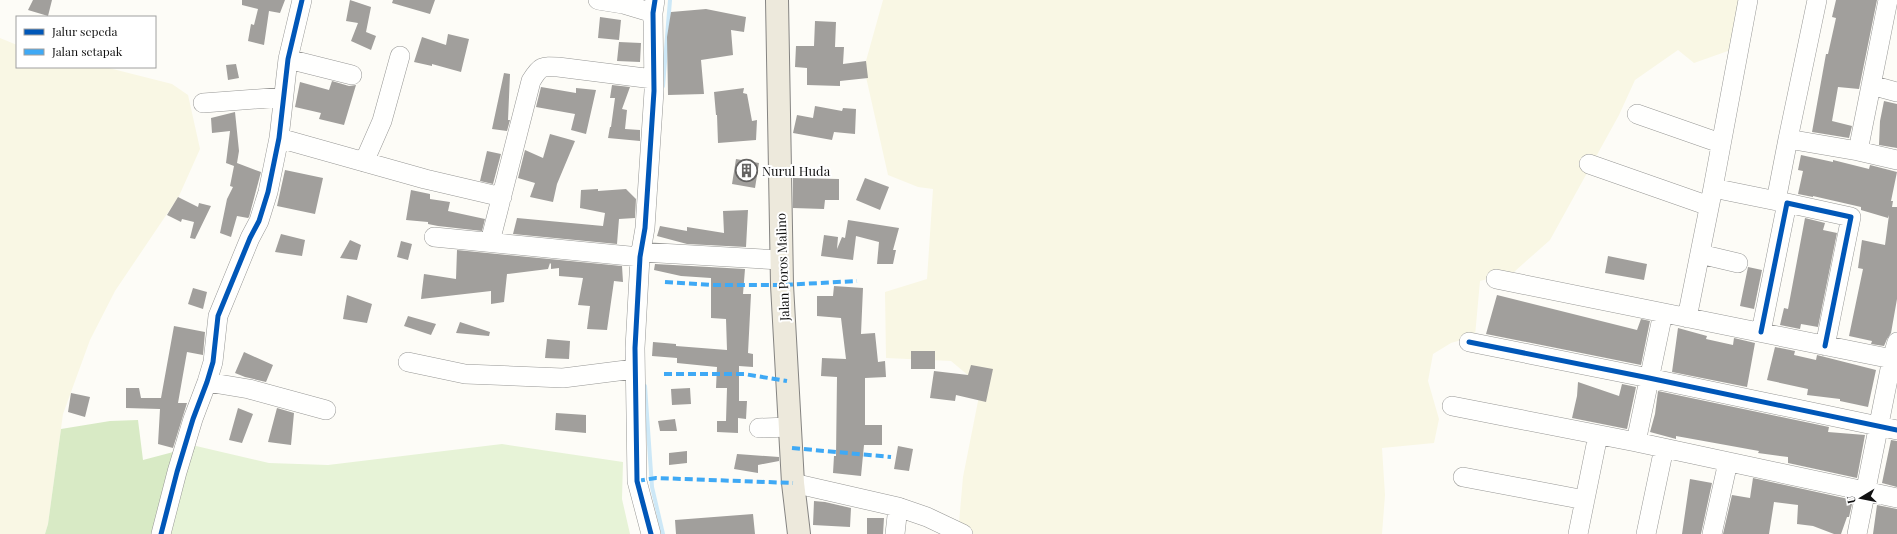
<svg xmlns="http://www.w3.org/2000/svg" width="1897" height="534" font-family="'Playfair Display',serif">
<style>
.farmland{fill:#f9f7e4}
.green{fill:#e7f3d7}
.forest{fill:#d8eac5}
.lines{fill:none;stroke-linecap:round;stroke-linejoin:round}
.stream{stroke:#cde8f7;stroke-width:4}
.building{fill:#a19f9c}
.minor-casing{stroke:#979795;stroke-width:20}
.major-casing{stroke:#858482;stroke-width:24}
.minor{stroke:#fffffe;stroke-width:19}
.major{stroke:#ede9dc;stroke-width:22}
.quiet{stroke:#3fa9f5;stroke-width:4;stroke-dasharray:8 4;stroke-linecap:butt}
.cycleway-casing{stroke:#fff;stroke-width:8}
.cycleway{stroke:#0057b8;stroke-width:5}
.labels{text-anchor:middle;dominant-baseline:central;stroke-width:4;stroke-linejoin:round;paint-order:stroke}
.poi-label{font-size:13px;fill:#111;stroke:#fff;text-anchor:start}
.street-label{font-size:13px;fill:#111;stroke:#fff}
</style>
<rect width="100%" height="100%" fill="#fdfcf7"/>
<path class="farmland" d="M883 0H1746L1742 46 1694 63 1678 50 1635 80 1619 115 1550 240 1514 272 1480 281 1475 336 1451 343 1433 354 1428 381 1439 419 1434 443 1382 448 1385 495 1382 534H958L963 477 981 386 951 361 886 358 885 292 927 279 933 189 918 187 888 175 864 68Z
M0 38 17 45V67H105L172 84 188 95 200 149 179 196 115 291 90 340 63 414 48 524 45 534H0Z"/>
<path class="green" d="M502 444 623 462 622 499 630 534H163L196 446 269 463 328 465Z"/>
<path class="forest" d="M138 420 143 460 196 446 163 534H45L48 524 61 429 110 421Z"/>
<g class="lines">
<path class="stream" d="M663 86 670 0
M645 386 652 487 663 534"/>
</g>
<path class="building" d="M33 0H52L48 16 28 10Z
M242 0H285L280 13 269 11 264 45 248 41 251 24 254 25 258 9 242 5Z
M350 0 371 7 366 32 376 36 371 50 351 41 358 23 346 21Z
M393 0H435L430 14 392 3Z
M1836 0H1877L1859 89 1838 87 1832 121 1852 126 1849 138 1812 132 1826 54H1828L1836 18 1832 17Z
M706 9 746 17 744 32 731 30 733 55 701 60 704 94 668 95 667 37 671 12Z
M600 17 621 20 619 40 598 38Z
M815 21 836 22 835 47H844L843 64 866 61 868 78 840 81V86L807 85V68L795 67 796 46H814Z
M448 34 469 39 461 72 432 64V66L414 62 422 37 446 45Z
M619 42 641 43 640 62 617 61Z
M236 64 239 78 228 80 226 65Z
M504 73 510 74 508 120H510L507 131 492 129Z
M332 81 349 86 356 85 344 125 319 119 321 113 295 107 300 82 329 90Z
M612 85 630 87 622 109 627 110 625 129 640 130V141L608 138 610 127H611L615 98H610Z
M541 87 576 93V88L596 90 586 134 571 130 575 114 536 107Z
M744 88 743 93 747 94 752 121 757 120 756 140 718 143 717 115H716L714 92Z
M1884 101 1897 104V148L1879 145 1880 121Z
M815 106 842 111 843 108 856 109 855 134 834 132 832 140 793 133 797 115 813 118Z
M235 112 239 151 237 163 261 172 249 217 248 218 237 216 231 237 220 233 227 199 233 187 230 186 234 166 226 163 230 131 212 133 211 118Z
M550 134 575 141 557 184 553 202 530 197 535 183 518 178 525 150 543 158Z
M487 151 501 154 493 184 480 181Z
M1801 155 1833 162V160L1869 169 1870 165 1897 172 1891 201H1893L1892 207H1897V299L1891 333 1887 339 1884 346 1871 344 1872 341 1849 336 1863 269 1858 268 1862 240 1885 245 1889 215 1888 218 1861 210V207L1813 196V197L1798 194 1803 171 1798 170Z
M736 159 759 163 755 188 732 184Z
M285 170 323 178 315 214 277 206Z
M793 178 839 179V200H825L824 209 793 208Z
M865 178 889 187 880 210 856 200Z
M598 189V191L626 189 636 199 635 218 619 219 617 244 513 234 517 218 603 226 605 213 580 208 581 190Z
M411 190 430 194V199L450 202 448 211 485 219 482 231 438 226 428 224V222L406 220Z
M178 197 198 207 199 203 211 206 195 239 190 238 194 222 182 219 181 222 167 215Z
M748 210 746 247 687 244 657 236 660 226 687 231V227L724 233 723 211Z
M1805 218 1825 223 1823 230 1837 233 1818 327 1801 324 1800 329 1780 325 1784 308 1788 309Z
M848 220 899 228 893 250H896L893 264H877L879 242 856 236 853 260 821 256 824 235 838 237 837 249 842 237 845 238Z
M281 234 305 240 302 256 275 252Z
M350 240 361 245 357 260 340 258Z
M401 241 412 244 408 260 397 257Z
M457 250 622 266 623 282 614 281 607 330 587 329 590 306 578 305 583 278 559 276V268L551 269V264L550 263 548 269 507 274 504 302 491 304V291L421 299 424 274 456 279Z
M1608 256 1647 264 1644 280 1605 273Z
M655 264 745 269 743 294H751L748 353 753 354V367L739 366V401H747L746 419 738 418V433L717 432V421H726L727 388H716L717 367 677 363V358L652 356 653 342 676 344V346L727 350 726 319 711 318V278L681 276 654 270Z
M1748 267 1762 270 1754 309 1740 306Z
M834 286 863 288 861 334 875 333 878 362 885 361 886 377 865 378V425H882V445H864L861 476 833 473 834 456H836L837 377 821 376 822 358 846 359 841 318 817 316V296H833Z
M193 288 207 292 203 309 188 304Z
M347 295 372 304 367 323 343 319Z
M1497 295 1637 330 1641 319 1650 321 1641 365 1486 334Z
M408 316 436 324 431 335 404 326Z
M460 322 490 332 489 336 456 333Z
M174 326 205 332 203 355 187 352 178 403H187L173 448 158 444 160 409 126 408V388H139L141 398H161Z
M1678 328 1707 336 1706 339 1733 345 1734 338 1755 343 1747 387 1672 372Z
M547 339 570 341 569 359 545 358Z
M1775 347 1795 351 1794 355 1816 360 1817 355 1876 370 1868 407 1840 401V399L1807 395 1808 389 1767 380Z
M911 351H935V369H911Z
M244 352 273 365 266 382 245 377 235 373Z
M971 365 993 369 986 402 956 395 955 401 930 398 934 371 968 375Z
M1578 382 1619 396 1622 384 1636 387 1627 429 1572 418 1577 396Z
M690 388 691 404 672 405 671 389Z
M1658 391 1829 427 1828 432 1865 435 1857 478 1788 463V457L1758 453 1759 451 1676 436V439L1650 432 1655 414Z
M71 393 90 397 85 417 68 412Z
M238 408 253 414 242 443 229 440Z
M277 408 294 413 291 445 268 442Z
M556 413 586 415V433L555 430Z
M675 419 677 431H660L658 421Z
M1891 440 1897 441V487L1882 483Z
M898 446 913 449 909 471 894 469Z
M687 451V463L669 465V453Z
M737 454 779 457V461L758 465V473L734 469Z
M1753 478 1853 500 1849 517H1847L1841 534H1834L1813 526 1797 524 1798 505 1774 502 1769 534H1723L1732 495 1750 498Z
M1690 479 1712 483 1701 534H1682Z
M814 501 825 502 851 508 850 527 813 525Z
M1877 505 1897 509V534H1873Z
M753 514 755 534H676L675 520Z
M867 518H884L883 534H867Z"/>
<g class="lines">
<defs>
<path id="minor" d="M598 0 623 4 653 13
M1817 0 1788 139 1858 151
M1888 0 1858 151 1897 160
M288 59 352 75
M1871 85 1897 92
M203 103 283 97
M1637 114 1720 143
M279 138 425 179 502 197
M364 162 382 121 400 56
M1589 164 1709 206
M1713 188 1748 0
M1776 201 1788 139
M434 237 640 257
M490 242 531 81C540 66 542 66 558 67L653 79
M641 252 781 260
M1700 254 1738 263
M1496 279 1897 360
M1663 313 1636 442 1897 498
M1687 318 1713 188 1787 203
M1761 332 1787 203 1851 217 1825 346
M1469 342 1649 378 1897 430
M408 362 465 374 563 378 634 369
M207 382 249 389 326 410
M1452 406 1636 442
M759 428 790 427
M1463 477 1585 500
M793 483 898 507 927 517 963 534
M161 534 177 472 193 419 207 382 213 362 218 316 250 238 259 221 268 192 279 138 288 59 302 0
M651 534 637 481 635 348 640 257 645 228 654 91 653 13 655 0
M895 534 898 507
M1578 534 1598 435
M1646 534 1664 448
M1712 534 1728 462
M1857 534 1892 359 1897 342"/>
<path id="major" d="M777 0 782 285 793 483 799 534"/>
</defs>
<use href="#minor" class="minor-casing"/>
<use href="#major" class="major-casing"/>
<use href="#minor" class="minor"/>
<use href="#major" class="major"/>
<path class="quiet" d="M665 282 715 285H782L857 281
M664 374H744L787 381
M792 448 891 457
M637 481 656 478 793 483"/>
<defs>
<path id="cycleway" d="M1761 332 1787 203 1851 217 1825 346
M1469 342 1649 378 1897 430
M161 534 177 472 193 419 207 382 213 362 218 316 250 238 259 221 268 192 279 138 288 59 302 0
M651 534 637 481 635 348 640 257 645 228 654 91 653 13 655 0"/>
</defs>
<use href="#cycleway" class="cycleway-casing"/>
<use href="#cycleway" class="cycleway"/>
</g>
<defs>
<symbol id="building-ring" viewBox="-11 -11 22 22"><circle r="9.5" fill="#fff" stroke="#646362" stroke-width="1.5"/><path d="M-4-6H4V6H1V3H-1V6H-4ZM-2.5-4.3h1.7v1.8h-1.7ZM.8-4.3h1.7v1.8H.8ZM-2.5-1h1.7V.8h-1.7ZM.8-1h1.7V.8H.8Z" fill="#646362"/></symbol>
</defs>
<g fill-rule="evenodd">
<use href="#building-ring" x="734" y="158" width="25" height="25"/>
</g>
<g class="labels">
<g class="poi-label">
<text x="762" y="170">Nurul Huda</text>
</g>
<g class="street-label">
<text transform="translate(782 267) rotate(-92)">Jalan Poros Malino</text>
</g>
</g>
<rect x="16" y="16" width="140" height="52" fill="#ffffff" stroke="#a0a0a0"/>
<rect x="24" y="29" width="20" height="6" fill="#0057b8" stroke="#a0a0a0"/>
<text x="52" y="36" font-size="12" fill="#111111">Jalur sepeda</text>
<rect x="24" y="49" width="20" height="6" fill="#3fa9f5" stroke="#a0a0a0"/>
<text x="52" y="56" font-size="12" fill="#111111">Jalan setapak</text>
<g transform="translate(1861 498) rotate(260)" stroke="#ffffff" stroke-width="3" paint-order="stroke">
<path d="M0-3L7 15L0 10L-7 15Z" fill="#111111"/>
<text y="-6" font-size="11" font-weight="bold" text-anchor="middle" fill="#111111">U</text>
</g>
</svg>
